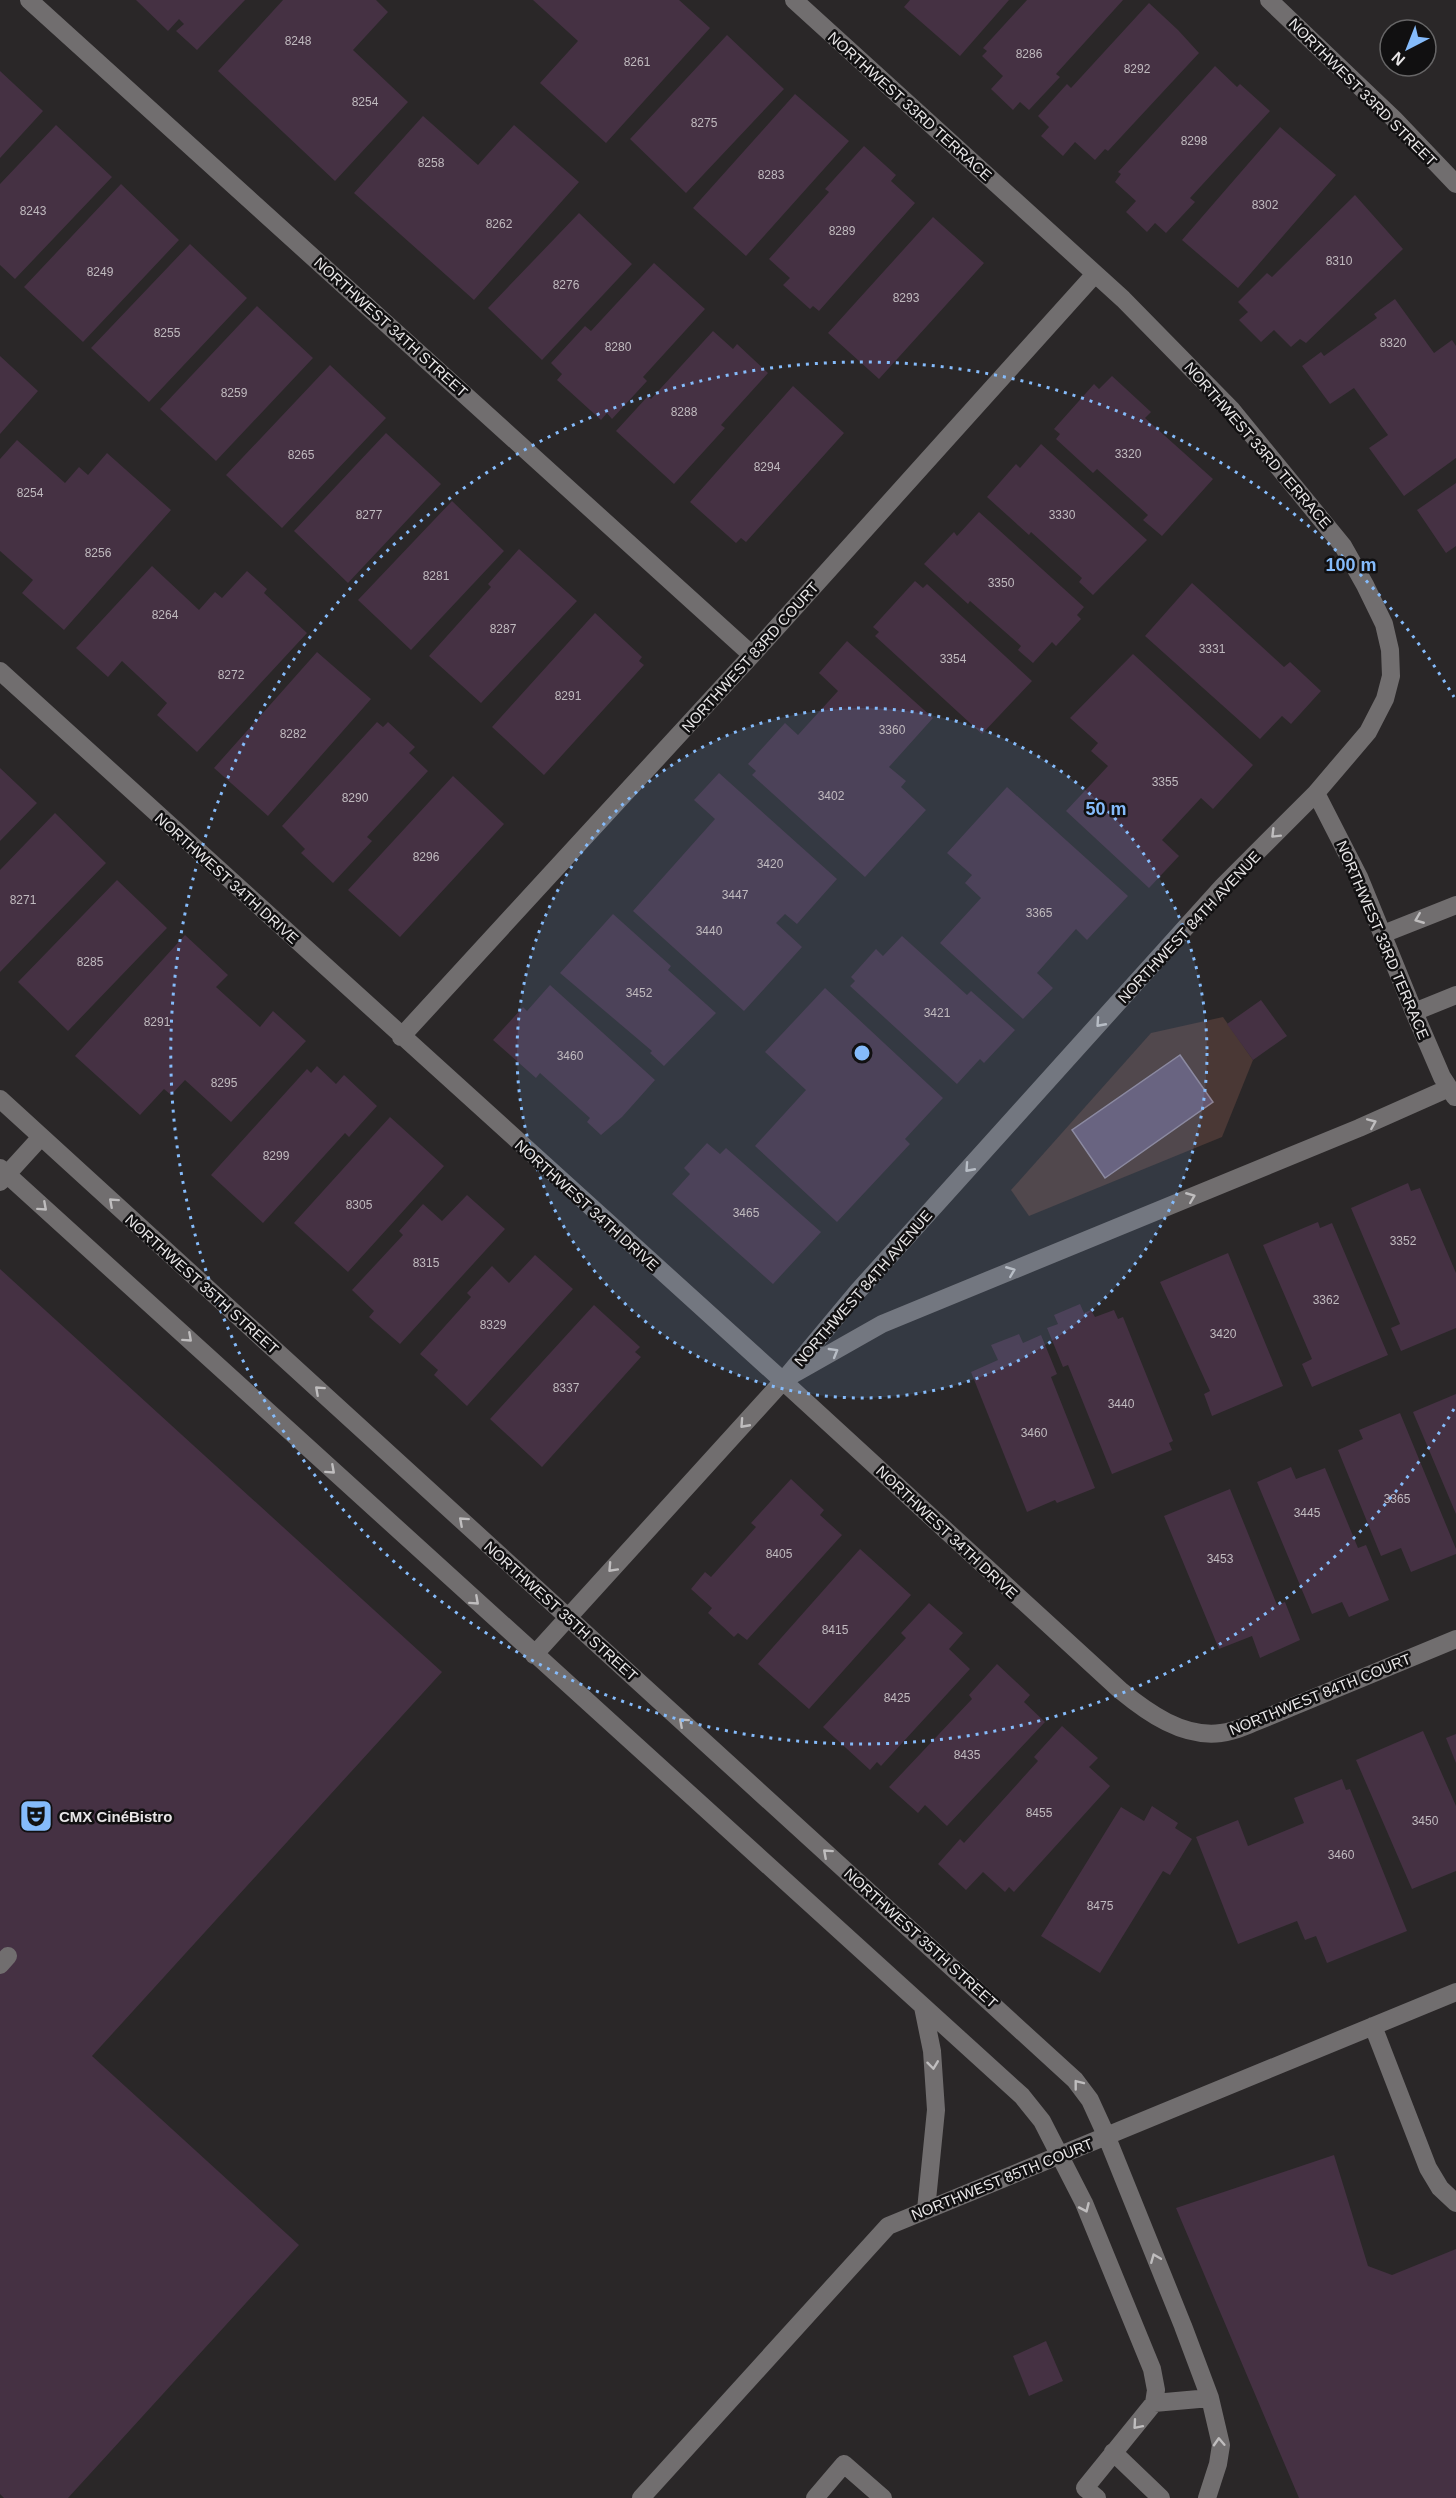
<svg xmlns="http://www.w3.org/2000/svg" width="1456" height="2498" font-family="Helvetica,sans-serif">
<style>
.green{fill:#4a3835}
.water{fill:#665870;stroke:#8d8394;stroke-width:1.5}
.building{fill:#453143}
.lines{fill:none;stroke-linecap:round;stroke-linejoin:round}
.minor{stroke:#716e6f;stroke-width:18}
.oneway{stroke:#bfbdbe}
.ring{fill:none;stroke:#85bbfb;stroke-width:3;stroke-dasharray:3 6}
.labels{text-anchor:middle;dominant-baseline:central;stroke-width:5;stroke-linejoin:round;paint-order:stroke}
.number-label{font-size:12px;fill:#c0babf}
.street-label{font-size:15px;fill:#e9e7e8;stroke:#111011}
.poi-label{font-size:15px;font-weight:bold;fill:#e9e7e8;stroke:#111011;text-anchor:start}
.centre{fill:#85bbfb;stroke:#111011;stroke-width:3}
.ring-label{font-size:18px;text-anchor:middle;font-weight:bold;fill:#85bbfb;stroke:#111011;stroke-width:5;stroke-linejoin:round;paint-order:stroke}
</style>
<rect width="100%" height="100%" fill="#2a2728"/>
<path class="green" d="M1223 1017 1253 1060 1222 1137 1029 1216 1011 1190 1151 1033Z"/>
<path class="water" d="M1180 1055 1213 1102 1105 1178 1072 1130Z"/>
<path class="building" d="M136 0H245L197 50 176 31 184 24 179 19 168 31Z
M283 0H376L388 12 353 50 408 102 335 181 218 71Z
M533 0H679L710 28 606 143 540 83 578 41Z
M910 0H1009L960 56 904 7Z
M1027 0H1123L1056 74 1060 77 1029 110 1020 102 1013 110 991 89 1003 76 982 56 987 51 983 48Z
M1149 3 1178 30 1199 53 1108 151 1105 149 1095 160 1075 142 1063 156 1041 136 1049 127 1038 116 1067 84 1071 88Z
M727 35 784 89 686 193 630 139Z
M1215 66 1237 87 1240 84 1270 111 1190 198 1195 202 1166 233 1155 223 1147 232 1126 212 1136 201 1115 182 1121 174 1118 172Z
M0 71 43 111 0 158Z
M795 94 849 141 746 256 693 208Z
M423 116 478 165 514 125 579 182 474 300 354 193Z
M56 125 112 177 15 279 0 265V184Z
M1280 127 1336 175 1238 288 1182 240Z
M864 146 896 175 891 181 915 203 819 311 813 306 810 309 783 285 790 278 769 259 829 192 825 189Z
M121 184 179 240 83 342 24 287Z
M1355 195 1403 249 1306 343 1300 339 1291 347 1274 330 1261 342 1239 320 1248 312 1238 302 1267 273 1272 277Z
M579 213 632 264 542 360 488 308Z
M933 217 984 263 879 379 828 333Z
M190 244 247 298 149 402 91 348Z
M654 263 705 309 643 377 647 381 612 419 607 413 601 420 557 380 562 374 551 363 585 326 591 331Z
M1395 299 1434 353 1452 340 1456 346V458L1404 496 1369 448 1388 435 1354 388 1330 404 1302 366 1321 352 1324 356 1377 318 1374 314Z
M257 306 313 358 216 461 160 409Z
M713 331 733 349 737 344 768 373 721 425 725 428 674 484 616 431 648 396 651 399Z
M0 356 38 391 0 434Z
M330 365 386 418 282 528 226 475Z
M1112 376 1151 412 1145 418 1213 479 1162 536 1143 520 1148 515 1097 469 1093 473 1056 439 1060 434 1054 429 1094 384 1099 389Z
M793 386 844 433 746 542 741 538 736 543 690 502Z
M386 433 441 484 348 583 294 531Z
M17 440 65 483 79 467 88 475 107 453 171 510 64 630 22 593 33 580 0 551V459Z
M1041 444 1147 540 1093 595 1079 582 1082 578 1031 532 1029 535 987 497 1016 464 1020 468Z
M1456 483V546L1446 553 1417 510Z
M452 501 504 551 411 650 358 600Z
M979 512 1084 607 1077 615 1081 619 1056 646 1052 642 1033 663 1018 650 1021 646 970 601 968 604 924 564 954 532 957 536Z
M519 549 577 601 481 703 429 656 491 587 488 584Z
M152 566 199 610 215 592 222 598 247 571 267 589 264 593 307 633 197 752 157 715 167 703 122 661 108 677 76 648Z
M915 581 923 588 927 584 1032 681 982 734 875 636 879 632 873 627Z
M1192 583 1284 667 1290 662 1321 691 1291 724 1282 716 1260 739 1145 636Z
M595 613 642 657 639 661 644 665 544 775 492 727Z
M847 641 933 718 889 767 906 781 901 787 926 810 865 877 752 775 756 771 748 764 785 723 798 735 838 691 819 673Z
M317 652 371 699 268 816 214 768Z
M1133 654 1253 765 1213 809 1201 798 1162 840 1179 856 1149 888 1066 811 1108 766 1091 751 1098 743 1070 718Z
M377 722 383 727 388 722 415 747 409 753 428 771 367 837 372 841 333 883 301 853 305 849 282 826Z
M0 768 37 803 0 841Z
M719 773 837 879 797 924 785 914 776 923 802 947 744 1011 633 911 715 819 694 800Z
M453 776 504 824 400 937 348 890Z
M1007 787 1128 896 1087 940 1076 929 1037 973 1053 988 1023 1019 940 943 981 898 965 883 972 875 947 853Z
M55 813 106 863 0 972V870Z
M117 880 167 928 68 1031 18 982Z
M613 914 671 966 668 970 716 1013 664 1066 650 1053 652 1051 560 973Z
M185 935 228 975 216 987 260 1027 273 1011 306 1041 231 1122 185 1080 171 1095 164 1089 140 1115 75 1056Z
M902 936 967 995 971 991 1015 1030 984 1063 980 1059 957 1084 850 986 855 981 851 977 876 949 883 956Z
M550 985 655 1080 622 1117 601 1135 587 1122 590 1118 540 1073 536 1078 493 1040 523 1007 527 1011Z
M825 988 943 1098 905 1139 910 1144 837 1222 755 1146 806 1090 765 1052Z
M1261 1000 1287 1036 1253 1060 1227 1024Z
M317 1066 336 1084 344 1075 377 1106 349 1137 345 1133 263 1223 211 1175 307 1069 311 1073Z
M390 1117 444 1166 348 1272 294 1223Z
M707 1143 720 1154 726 1148 821 1232 773 1284 672 1194 690 1174 684 1168Z
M1408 1183 1411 1191 1420 1188 1456 1273V1328L1401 1351 1391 1328 1400 1324 1351 1208Z
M467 1195 505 1229 400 1344 369 1317 374 1311 352 1290 403 1235 399 1231 423 1204 442 1221Z
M1318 1222 1320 1228 1332 1223 1388 1355 1312 1387 1302 1364 1312 1359 1263 1245Z
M1228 1253 1283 1386 1212 1416 1204 1394 1210 1391 1160 1282Z
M535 1255 573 1289 467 1406 434 1375 438 1370 420 1354 471 1297 467 1293 492 1266 509 1283Z
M0 1269 442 1672 92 2056 299 2245 68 2498H4L0 2494Z
M1080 1304 1084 1313 1091 1310 1095 1317 1114 1310 1118 1319 1123 1317 1173 1441 1169 1443 1172 1450 1112 1474 1068 1365 1063 1367 1047 1328 1058 1324 1054 1315Z
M594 1305 640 1347 635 1352 641 1357 542 1467 490 1419Z
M1019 1334 1023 1343 1041 1335 1057 1374 1051 1377 1095 1488 1057 1503 1055 1500 1027 1512 971 1372 998 1360 991 1345Z
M1456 1394V1514L1413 1412Z
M1400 1413 1456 1549V1554L1411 1572 1401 1548 1381 1556 1338 1450 1363 1439 1359 1430Z
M1291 1467 1296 1479 1325 1468 1358 1548 1366 1545 1389 1600 1349 1617 1342 1602 1312 1614 1257 1482Z
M791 1479 824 1510 820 1515 842 1535 747 1640 738 1633 734 1637 708 1613 712 1608 691 1589 705 1572 711 1577 756 1527 751 1523Z
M1230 1489 1277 1605 1285 1602 1300 1640 1260 1658 1252 1636 1219 1649 1164 1516Z
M860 1549 911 1595 809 1709 758 1664Z
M929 1603 963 1633 949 1649 970 1669 881 1766 877 1762 870 1770 823 1727 906 1638 901 1633Z
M997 1664 1030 1695 1024 1702 1045 1722 947 1826 925 1805 918 1813 889 1787 972 1699 969 1695Z
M1062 1726 1098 1758 1089 1767 1110 1786 1014 1892 1009 1887 1005 1892 983 1872 966 1890 938 1864 960 1839 964 1843 1038 1761 1034 1757Z
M1423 1731 1456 1806V1871L1412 1889 1356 1760Z
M1456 1734V1763L1446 1738Z
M1342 1779 1346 1790 1350 1789 1407 1931 1327 1963 1316 1936 1305 1940 1297 1921 1238 1944 1196 1837 1238 1820 1248 1846 1304 1823 1294 1798Z
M1152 1806 1178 1823 1175 1828 1192 1839 1170 1875 1163 1871 1100 1973 1041 1936 1121 1807 1144 1821Z
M1334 2155 1368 2266 1392 2275 1456 2249V2498H1299L1176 2208Z
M1046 2341 1063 2381 1029 2396 1013 2356Z"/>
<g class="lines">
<path class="minor" d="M29 0 752 655
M1269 0 1394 119 1456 184
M0 671 783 1381 1120 1690C1148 1713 1183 1738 1221 1733 1232 1732 1243 1727 1253 1723L1456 1639
M1316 793 1359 877 1414 1012 1442 1077 1455 1097
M1383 934 1456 905
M1414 1012 1456 995
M401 1037 752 655 1095 274
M0 1099 1075 2080 1090 2100 1106 2135 1183 2326 1210 2398 1221 2445 1218 2464 1207 2498
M0 1168 1022 2096 1042 2121 1084 2203 1152 2369 1156 2390 1154 2403 1085 2488 1097 2498
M0 1182 41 1137
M792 1375 882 1324 1359 1128 1449 1088
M534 1655 783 1381 858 1291 1223 886 1316 793 1368 732 1385 699 1391 676 1390 650 1384 624 1365 585 1343 546 1231 409 1123 299 794 0
M0 1965 8 1956
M923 2007 932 2051 936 2110 926 2210
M1373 2026 1428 2168 1440 2188 1456 2203
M1154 2403 1210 2398
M1113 2452 1161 2498
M641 2498 888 2226 1456 1992
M815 2498 844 2464 883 2498"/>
</g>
<defs><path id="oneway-chevron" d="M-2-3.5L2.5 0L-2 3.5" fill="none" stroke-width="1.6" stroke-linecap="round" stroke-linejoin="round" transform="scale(1.5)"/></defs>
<g class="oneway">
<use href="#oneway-chevron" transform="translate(1275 834) rotate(135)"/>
<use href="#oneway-chevron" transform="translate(1419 919) rotate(158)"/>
<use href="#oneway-chevron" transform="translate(1100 1023) rotate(132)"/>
<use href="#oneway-chevron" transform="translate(1372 1123) rotate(-23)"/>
<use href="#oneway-chevron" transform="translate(969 1168) rotate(132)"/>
<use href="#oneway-chevron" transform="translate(1191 1197) rotate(-22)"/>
<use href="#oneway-chevron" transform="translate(113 1202) rotate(-138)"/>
<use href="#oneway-chevron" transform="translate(43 1207) rotate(42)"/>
<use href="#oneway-chevron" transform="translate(1011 1271) rotate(-22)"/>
<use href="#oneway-chevron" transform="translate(188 1338) rotate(42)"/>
<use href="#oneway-chevron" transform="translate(834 1352) rotate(-30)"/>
<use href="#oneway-chevron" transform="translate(319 1390) rotate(-138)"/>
<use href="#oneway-chevron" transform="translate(744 1424) rotate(132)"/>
<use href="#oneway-chevron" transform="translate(331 1470) rotate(42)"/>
<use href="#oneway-chevron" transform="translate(463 1521) rotate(-138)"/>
<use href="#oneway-chevron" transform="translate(612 1568) rotate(133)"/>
<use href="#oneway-chevron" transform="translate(475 1601) rotate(42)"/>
<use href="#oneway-chevron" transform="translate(683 1722) rotate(-138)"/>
<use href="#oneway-chevron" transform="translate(827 1853) rotate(-138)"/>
<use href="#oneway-chevron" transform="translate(933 2065) rotate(83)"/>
<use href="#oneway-chevron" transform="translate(1078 2084) rotate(-128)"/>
<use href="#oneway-chevron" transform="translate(1085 2208) rotate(66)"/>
<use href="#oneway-chevron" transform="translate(1155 2258) rotate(-112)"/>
<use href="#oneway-chevron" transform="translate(1137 2425) rotate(131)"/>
<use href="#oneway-chevron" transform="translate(1219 2442) rotate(-93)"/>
</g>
<circle cx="862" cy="1053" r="345" fill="#85bbfb" fill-opacity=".12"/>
<g class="ring">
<circle cx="862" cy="1053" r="345"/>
<path d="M1454 1409A691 691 0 1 1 1454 697"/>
</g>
<defs>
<symbol id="theatre-square" viewBox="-11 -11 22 22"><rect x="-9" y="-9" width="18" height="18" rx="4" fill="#85bbfb" stroke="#111011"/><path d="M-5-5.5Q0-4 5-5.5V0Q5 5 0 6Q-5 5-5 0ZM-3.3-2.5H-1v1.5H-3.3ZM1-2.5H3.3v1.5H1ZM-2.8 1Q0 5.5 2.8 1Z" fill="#111"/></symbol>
</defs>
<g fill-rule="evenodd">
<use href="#theatre-square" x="17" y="1797" width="38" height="38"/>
</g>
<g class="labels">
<g class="number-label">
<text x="298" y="41">8248</text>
<text x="1029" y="54">8286</text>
<text x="637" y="62">8261</text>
<text x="1137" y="69">8292</text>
<text x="365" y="102">8254</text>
<text x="704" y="123">8275</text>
<text x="1194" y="141">8298</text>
<text x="431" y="163">8258</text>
<text x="771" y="175">8283</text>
<text x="1265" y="205">8302</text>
<text x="33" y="211">8243</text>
<text x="499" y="224">8262</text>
<text x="842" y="231">8289</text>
<text x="1339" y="261">8310</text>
<text x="100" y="272">8249</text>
<text x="566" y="285">8276</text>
<text x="906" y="298">8293</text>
<text x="167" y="333">8255</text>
<text x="1393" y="343">8320</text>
<text x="618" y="347">8280</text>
<text x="234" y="393">8259</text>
<text x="684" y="412">8288</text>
<text x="1128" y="454">3320</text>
<text x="301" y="455">8265</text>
<text x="767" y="467">8294</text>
<text x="30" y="493">8254</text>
<text x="369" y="515">8277</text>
<text x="1062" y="515">3330</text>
<text x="98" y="553">8256</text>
<text x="436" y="576">8281</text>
<text x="1001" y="583">3350</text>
<text x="165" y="615">8264</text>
<text x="503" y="629">8287</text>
<text x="1212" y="649">3331</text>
<text x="953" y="659">3354</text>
<text x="231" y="675">8272</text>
<text x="568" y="696">8291</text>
<text x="892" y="730">3360</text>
<text x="293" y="734">8282</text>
<text x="1165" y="782">3355</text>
<text x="831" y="796">3402</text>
<text x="355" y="798">8290</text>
<text x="426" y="857">8296</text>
<text x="770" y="864">3420</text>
<text x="735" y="895">3447</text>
<text x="23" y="900">8271</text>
<text x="1039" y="913">3365</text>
<text x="709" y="931">3440</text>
<text x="90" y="962">8285</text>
<text x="639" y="993">3452</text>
<text x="937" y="1013">3421</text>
<text x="157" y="1022">8291</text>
<text x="570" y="1056">3460</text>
<text x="224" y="1083">8295</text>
<text x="276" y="1156">8299</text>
<text x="359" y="1205">8305</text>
<text x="746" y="1213">3465</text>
<text x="1403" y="1241">3352</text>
<text x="426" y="1263">8315</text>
<text x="1326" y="1300">3362</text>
<text x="493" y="1325">8329</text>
<text x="1223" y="1334">3420</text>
<text x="566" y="1388">8337</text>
<text x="1121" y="1404">3440</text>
<text x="1034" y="1433">3460</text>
<text x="1397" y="1499">3365</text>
<text x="1307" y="1513">3445</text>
<text x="779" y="1554">8405</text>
<text x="1220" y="1559">3453</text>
<text x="835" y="1630">8415</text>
<text x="897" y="1698">8425</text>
<text x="967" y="1755">8435</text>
<text x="1039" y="1813">8455</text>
<text x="1425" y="1821">3450</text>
<text x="1341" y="1855">3460</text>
<text x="1100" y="1906">8475</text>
</g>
<g class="street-label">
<text transform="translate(1363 92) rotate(45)">NORTHWEST 33RD STREET</text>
<text transform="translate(910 106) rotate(42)">NORTHWEST 33RD TERRACE</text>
<text transform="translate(391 327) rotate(42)">NORTHWEST 34TH STREET</text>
<text transform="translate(1258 445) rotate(49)">NORTHWEST 33RD TERRACE</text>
<text transform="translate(750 657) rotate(-48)">NORTHWEST 83RD COURT</text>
<text transform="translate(227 878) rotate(42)">NORTHWEST 34TH DRIVE</text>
<text transform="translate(1189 927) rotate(-47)">NORTHWEST 84TH AVENUE</text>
<text transform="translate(1383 940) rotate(67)">NORTHWEST 33RD TERRACE</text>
<text transform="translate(587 1205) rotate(42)">NORTHWEST 34TH DRIVE</text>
<text transform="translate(202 1284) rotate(42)">NORTHWEST 35TH STREET</text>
<text transform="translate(863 1288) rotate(-49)">NORTHWEST 84TH AVENUE</text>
<text transform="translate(947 1532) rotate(43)">NORTHWEST 34TH DRIVE</text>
<text transform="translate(561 1611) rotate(42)">NORTHWEST 35TH STREET</text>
<text transform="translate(1320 1694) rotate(-22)">NORTHWEST 84TH COURT</text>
<text transform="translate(921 1938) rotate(42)">NORTHWEST 35TH STREET</text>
<text transform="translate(1002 2179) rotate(-22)">NORTHWEST 85TH COURT</text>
</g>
<g class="poi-label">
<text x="59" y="1816">CMX CinéBistro</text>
</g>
</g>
<circle cx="862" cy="1053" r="9" class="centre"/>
<g class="ring-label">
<text x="1351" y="571">100 m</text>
<text x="1106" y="815">50 m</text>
</g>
<g transform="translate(1408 48) rotate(222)"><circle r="28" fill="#111011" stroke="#676667" stroke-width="1.5"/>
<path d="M0-4.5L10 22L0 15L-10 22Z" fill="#85bbfb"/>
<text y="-9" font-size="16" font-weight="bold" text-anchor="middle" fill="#e9e7e8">N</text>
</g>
</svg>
